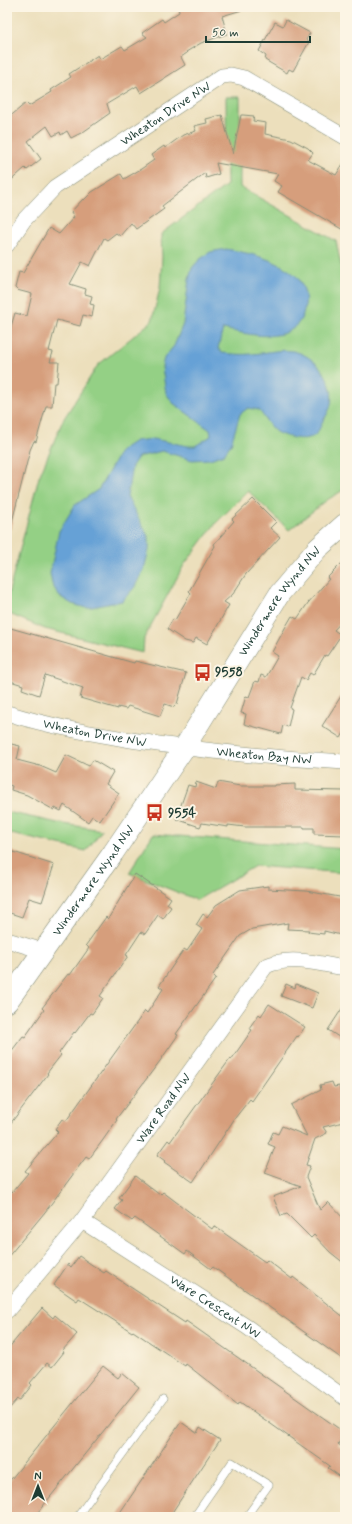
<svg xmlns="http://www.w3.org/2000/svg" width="352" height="1524" font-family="Mynerve,sans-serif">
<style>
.green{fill:#94d085;stroke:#5a865c}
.water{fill:#66a1d6;stroke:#426f85}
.building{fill:#d69e7c}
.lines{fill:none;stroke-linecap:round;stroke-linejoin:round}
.lane-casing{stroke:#868e78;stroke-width:8}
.street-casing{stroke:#868e78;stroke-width:16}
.secondary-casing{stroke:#868e78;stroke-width:22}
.lane{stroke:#fff;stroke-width:7}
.street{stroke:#fff;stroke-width:15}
.secondary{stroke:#fff;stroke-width:21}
.labels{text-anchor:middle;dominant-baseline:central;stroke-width:4;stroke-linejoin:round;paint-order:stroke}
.street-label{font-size:13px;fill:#1f3d34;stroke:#fcf5e5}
.poi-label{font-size:13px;font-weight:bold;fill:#1f3d34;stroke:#fcf5e5;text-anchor:start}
</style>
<rect width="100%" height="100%" fill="#fcf5e5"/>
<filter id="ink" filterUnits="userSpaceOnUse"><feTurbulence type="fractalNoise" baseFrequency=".025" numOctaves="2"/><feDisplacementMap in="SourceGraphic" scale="8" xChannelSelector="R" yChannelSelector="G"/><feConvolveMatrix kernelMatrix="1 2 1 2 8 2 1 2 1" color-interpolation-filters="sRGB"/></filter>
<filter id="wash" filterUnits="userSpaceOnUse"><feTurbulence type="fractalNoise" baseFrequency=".012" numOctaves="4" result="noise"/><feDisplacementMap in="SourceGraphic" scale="16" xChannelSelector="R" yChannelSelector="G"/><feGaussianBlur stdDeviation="0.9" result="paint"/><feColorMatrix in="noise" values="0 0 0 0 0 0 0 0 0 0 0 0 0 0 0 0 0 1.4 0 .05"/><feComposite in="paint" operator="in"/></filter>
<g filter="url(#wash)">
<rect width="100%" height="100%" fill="#ecdfbc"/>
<path class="green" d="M226 97H240V187L336 241 345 285V489L327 500 289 530 248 491 216 523 184 565 144 638 143 653 45 629 7 613V599L39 477 63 420 98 365 152 321 160 288 162 257 161 234 227 185Z
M7 812 58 823 102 830 86 851 7 833Z
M153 834 345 849V873L255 866 197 900 129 873Z"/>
<path class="water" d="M226 249C249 253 277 259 295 275 303 283 307 295 305 306 298 348 252 335 223 329L218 348 222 353C232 354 242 355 252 354 268 353 285 347 300 353 320 361 335 383 331 404 330 410 326 416 323 421 321 425 319 431 316 434 308 443 285 437 276 432 269 427 264 416 259 410L248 408 240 414 231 444 224 454 210 459 192 460 162 451 138 457 132 466 127 497 149 538V550L144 569 134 588 122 601 87 608 72 604 59 596 52 584 50 573 59 531 75 505 99 489 121 450 135 441 153 439 188 446H195L211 436 210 430 173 403 166 393 162 367 164 358 174 346 183 324 189 279 192 268 199 260 210 252Z"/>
<g id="blocks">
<path class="building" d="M178 7H241L242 10 222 16 227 34 201 43 186 52 187 53 181 57 185 65 141 93 137 86 107 104 110 113 83 132 71 138 67 131 61 135 60 132 53 136 47 126 28 141 41 159 27 170 25 168 7 184V119L26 103 29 106 52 92 51 90 71 77 69 74 98 55 100 59 122 46 125 50 147 37 142 33 162 19 164 22 179 12Z
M286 20 310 33 306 40 309 42 293 71 289 69 287 73 265 60 266 56 259 51 275 22 283 26Z
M222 115 233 154 241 115H243L254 116 253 121 266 123 265 134 291 139 308 148 313 153 308 160 336 175 345 161V231L278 192 282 186 274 181 278 174 216 163 219 174 206 178 205 173 162 206 164 209 136 229 131 223 120 236 116 233 107 240 104 238 90 266 82 262 70 284 86 289 85 294 92 296 90 304 94 305 92 317 83 315 80 326 57 320 49 351 53 352 50 362H59L57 383H54L52 406H46L36 442 34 441 30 450 10 530 7 529V340L15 313 27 316 32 294 17 290 15 288 19 272 23 273 49 228 59 234 74 217 71 212 83 199 84 200 92 192 121 174 124 179 141 169 154 160 151 155 164 146 165 148 183 135 196 131 194 126 207 123 206 119Z
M253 499 276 522 270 528 280 537 246 574 233 594 224 602 229 605 207 644 196 638 193 643 185 641 167 629 173 619 175 620 186 601 191 593 189 591 215 546 214 544 234 521 232 519Z
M345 560V618L334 630 341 635 327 656 325 655 313 675 310 673 306 680 301 677 290 708 292 709 288 727 283 725 281 734 244 724 246 714 241 713 246 696 249 697 255 681 259 682 261 675 266 677 278 656 272 652 285 628 292 616 297 619 308 603 329 579 327 578Z
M7 627 134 663 135 661 186 673 177 704 174 707 165 704 160 716 128 706 126 709 118 707V709L80 698 83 688 45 675 39 695 22 689 23 685 7 680Z
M345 690V731L341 738 322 726Z
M7 743 20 746 17 760 40 766 56 773 66 755 89 766 93 760 113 772 106 784 119 793 100 821 92 816 88 822 64 805 61 811 55 808 54 810 27 795 11 790 12 786 7 784Z
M196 782 216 789 218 782 240 786H275V785L295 784V790L345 791V835L314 834V828H304V827H245L228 825V827L202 823 200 827 176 819 188 785 195 787Z
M7 850 54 865 42 902 29 898 22 917 7 912Z
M135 874 171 898 167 904 171 907 163 919 158 915 145 934 141 932 126 955 128 956 100 996 103 998 92 1014 90 1013 75 1033 74 1032 59 1053 61 1055 47 1073 48 1074 7 1128V1057L23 1036 25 1037 44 1010 42 1008 68 974 70 975 89 948 86 945 106 917 108 919Z
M268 886V889L306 891 345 898V936L324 931V934L308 932 309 930 287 929 288 923 252 929 240 936 213 975 216 978 176 1034 178 1035 160 1061 116 1119 117 1120 103 1140 89 1159 86 1157 45 1212 7 1258V1188L12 1192 28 1173 25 1171 58 1132 55 1129 62 1119 66 1121 145 1011 147 1013 163 989 159 986 184 949 187 951 202 929 196 925 203 914 207 917 216 905 240 890Z
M286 984 295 988 296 984 318 993 312 1008 281 996Z
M269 1004 305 1027 298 1037 297 1036 252 1101 250 1099 235 1118 193 1182 164 1162 165 1161 157 1155 168 1140 170 1142 230 1059 231 1060 252 1030 249 1028 259 1014 261 1016Z
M345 1004V1041L328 1030Z
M332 1082 334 1087 339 1086 345 1109V1114L342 1115 343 1122 323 1127 327 1133 315 1139 306 1165 310 1166 306 1177 320 1210 328 1202 345 1220V1264L330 1252 314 1235 311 1238 287 1214 281 1216 273 1197 301 1186 265 1173 275 1147 268 1144 273 1132 278 1134 282 1126 307 1136 291 1105 321 1090 320 1085Z
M135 1176 160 1195 163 1192 212 1229 214 1226 265 1262 267 1260 292 1279 293 1277 345 1318V1361L213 1267 211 1269 187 1251 185 1254 135 1218 132 1221 115 1209 122 1200 119 1198Z
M79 1256 104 1273 106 1271 185 1323 186 1321 345 1433 338 1444 345 1449V1480L328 1468 330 1466 240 1402 238 1405 186 1364 185 1366 133 1331 132 1332 79 1298 77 1301 54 1285 68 1264 71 1267Z
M42 1308 53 1318 55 1315 77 1334 62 1351 64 1352 52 1367 47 1363 30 1383 32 1385 20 1400 18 1399 7 1411V1350Z
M103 1366 118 1378 122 1373 139 1387 34 1517H7V1484Z
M181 1422 197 1433 200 1427 220 1440 169 1517H117Z"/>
</g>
</g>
<g filter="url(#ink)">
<use href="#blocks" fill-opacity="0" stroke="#868e78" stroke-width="1"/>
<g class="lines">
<defs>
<path id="lane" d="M77 1517 163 1399
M194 1517 232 1462 269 1485 246 1517"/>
<g id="street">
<path id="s1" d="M7 245 24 220 55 187 222 76 231 75 244 78 345 137"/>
<path id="s2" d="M7 713C48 726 89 733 131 740 202 751 273 758 345 762"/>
<path d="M7 940 43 951"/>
<path id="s3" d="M82 1221 247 1327 345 1398"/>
<path id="s4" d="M7 1311 82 1221 266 966C289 955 321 964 345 968"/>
</g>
<g id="secondary">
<path id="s5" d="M7 1002 113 853 184 748 280 593 317 549 345 524"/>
</g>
</defs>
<use href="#lane" class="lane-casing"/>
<use href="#street" class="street-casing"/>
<use href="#secondary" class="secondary-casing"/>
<use href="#lane" class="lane"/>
<use href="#street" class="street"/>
<use href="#secondary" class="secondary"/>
</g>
</g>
<defs>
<symbol id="bus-bare" viewBox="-9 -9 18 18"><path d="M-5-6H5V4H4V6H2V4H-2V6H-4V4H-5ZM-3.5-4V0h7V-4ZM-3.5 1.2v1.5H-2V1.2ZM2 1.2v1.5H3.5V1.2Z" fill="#c8321e" stroke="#fcf5e5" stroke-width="2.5" paint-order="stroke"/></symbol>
</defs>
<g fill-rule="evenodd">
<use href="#bus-bare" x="190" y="660" width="25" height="25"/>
<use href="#bus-bare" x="142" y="800" width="25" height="25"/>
</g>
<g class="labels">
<g class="street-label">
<text stroke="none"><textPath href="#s1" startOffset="208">Wheaton Drive NW</textPath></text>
<text stroke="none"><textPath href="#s5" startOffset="485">Windermere Wynd NW</textPath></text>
<text stroke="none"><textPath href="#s2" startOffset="90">Wheaton Drive NW</textPath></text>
<text stroke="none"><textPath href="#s2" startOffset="261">Wheaton Bay NW</textPath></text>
<text stroke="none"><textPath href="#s5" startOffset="149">Windermere Wynd NW</textPath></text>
<text stroke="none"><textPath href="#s4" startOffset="256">Ware Road NW</textPath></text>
<text stroke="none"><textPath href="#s3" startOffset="158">Ware Crescent NW</textPath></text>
</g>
<g class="poi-label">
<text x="215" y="672">9558</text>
<text x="168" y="813">9554</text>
</g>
</g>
<rect width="352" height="1524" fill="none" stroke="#fcf5e5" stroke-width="24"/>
<g transform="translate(38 1486)" stroke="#fcf5e5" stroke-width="3" paint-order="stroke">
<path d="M0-3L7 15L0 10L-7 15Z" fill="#1f3d34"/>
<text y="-6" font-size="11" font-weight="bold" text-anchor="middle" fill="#1f3d34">N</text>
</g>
<path d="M206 36v6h104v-6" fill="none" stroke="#1f3d34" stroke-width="2"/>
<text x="212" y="36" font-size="12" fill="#1f3d34" stroke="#fcf5e5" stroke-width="3" paint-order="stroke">50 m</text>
</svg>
